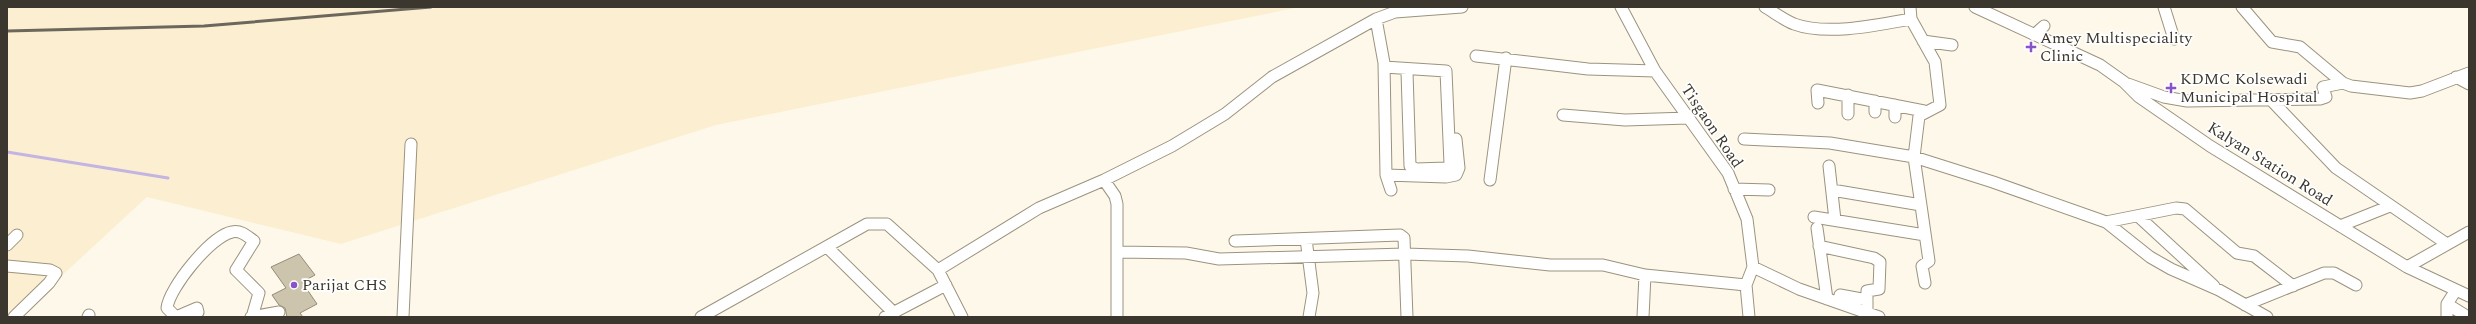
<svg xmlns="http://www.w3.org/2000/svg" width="2476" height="324" font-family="Spectral,serif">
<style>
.built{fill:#fcefd1}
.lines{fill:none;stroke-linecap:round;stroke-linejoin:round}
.stream{stroke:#c3b4e1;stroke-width:3}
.building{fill:#cdc4ae;stroke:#948b77}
.minor-casing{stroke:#9c937e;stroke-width:13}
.minor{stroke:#fff;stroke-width:11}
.rail{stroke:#6c675d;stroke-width:3}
.poi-dot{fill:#8653cb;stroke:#fff;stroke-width:1.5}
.labels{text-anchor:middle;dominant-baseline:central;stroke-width:3.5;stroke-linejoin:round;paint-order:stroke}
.poi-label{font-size:16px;fill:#3b372e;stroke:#fff;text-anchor:start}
.street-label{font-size:16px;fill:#3b372e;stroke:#fff}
</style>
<rect width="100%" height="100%" fill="#fdf8ea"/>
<path class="built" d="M7 7H1300L716 125 341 244 147 197 17 317H7Z"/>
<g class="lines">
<path class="stream" d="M7 152 168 178"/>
</g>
<path class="building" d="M299 254 315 275 302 282 317 304 300 313 303 317H287L285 308 279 305 272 295 286 288 271 267Z"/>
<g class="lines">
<defs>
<path id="minor" d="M1621 7 1655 71 1728 173 1747 219 1753 267 1746 285 1749 317
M1765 7C1775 13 1784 20 1794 24 1827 36 1878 25 1911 19L1910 7
M1975 7 2100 65 2124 82 2139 97 2210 146 2407 267 2469 296
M2164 7 2174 39
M2242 7 2272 42 2300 47 2343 83 2351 86 2410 93 2422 91 2469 73
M1376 19 1384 63 1386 175 1391 190
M1911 19 1935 62 1940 105 1919 116 1914 157 1929 261 1922 266 1925 283
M2034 35 2044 26
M1923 41 1952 45
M1476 56 1588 69 1655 71
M1384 67 1446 71 1450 164 1447 168 1416 169 1410 166 1407 72
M2456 77 2469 84
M2128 84 2164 97 2187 101 2320 99 2326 97 2323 87 2343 83
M1848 95V114
M2271 100 2336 168 2447 244
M1875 101V112
M1818 103 1817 90 1924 111
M1895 105V117
M1563 115 1625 120 1688 118
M1744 139 1830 143 1914 157 1993 182 2106 222 2150 257 2171 269 2219 290 2267 317
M1829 166 1835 220
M1386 175 1446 177 1456 175 1459 168 1456 139
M1104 180 1115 196 1117 204V252L1186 253 1219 259 1405 254 1468 256 1550 265H1603L1645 275 1746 285
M1490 180 1506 58
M1734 189 1769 190
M1832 190 1921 205
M2138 216 2214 286
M1814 217 1925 235
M2106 222 2176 208 2185 209 2237 253 2254 256 2293 286
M2340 226 2390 206
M1817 228 1827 299
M1306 239 1313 293 1309 317
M1235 241 1400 235 1404 238 1407 317
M7 245 17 235
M1819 246 1874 258 1880 262 1879 289 1867 291V313
M827 247 893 312 894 317
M1117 252V317
M7 266 50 270 56 273 49 283 14 317
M1753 267 1799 289 1879 317
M2407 267 2469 232
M938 270 1039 208 1104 180 1172 146 1225 114 1272 77 1376 19 1395 12 1462 7
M1840 295 1867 300
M2447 304 2468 317
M2245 305 2324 273H2334L2356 285
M88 317 89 315
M176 317 167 308C169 288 211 236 232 232 241 230 247 236 254 241L236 270 259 293 252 317
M176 317 197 308 198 312 189 317
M251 317 279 312
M403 317 411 144
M701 317 867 224H887L938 270 962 317
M885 317 946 285
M1643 317 1645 275
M2447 317V304L2456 290"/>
</defs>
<use href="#minor" class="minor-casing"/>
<use href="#minor" class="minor"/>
<path class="rail" d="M7 31 204 26 431 7"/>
</g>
<g class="poi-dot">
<path d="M2029 41h4v4h4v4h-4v4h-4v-4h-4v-4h4z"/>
<path d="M2169 82h4v4h4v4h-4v4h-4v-4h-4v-4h4z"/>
<circle cx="294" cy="285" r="4"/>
</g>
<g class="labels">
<g class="poi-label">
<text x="2040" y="38">Amey Multispeciality<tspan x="2040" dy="18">Clinic</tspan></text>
<text x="2180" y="79">KDMC Kolsewadi<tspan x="2180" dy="18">Municipal Hospital</tspan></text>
<text x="302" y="285">Parijat CHS</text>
</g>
<g class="street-label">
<text transform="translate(1712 126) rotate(56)">Tisgaon Road</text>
<text transform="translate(2270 164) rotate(32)">Kalyan Station Road</text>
</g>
</g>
<rect width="2476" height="324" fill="none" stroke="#3b372e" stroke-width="16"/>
</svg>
